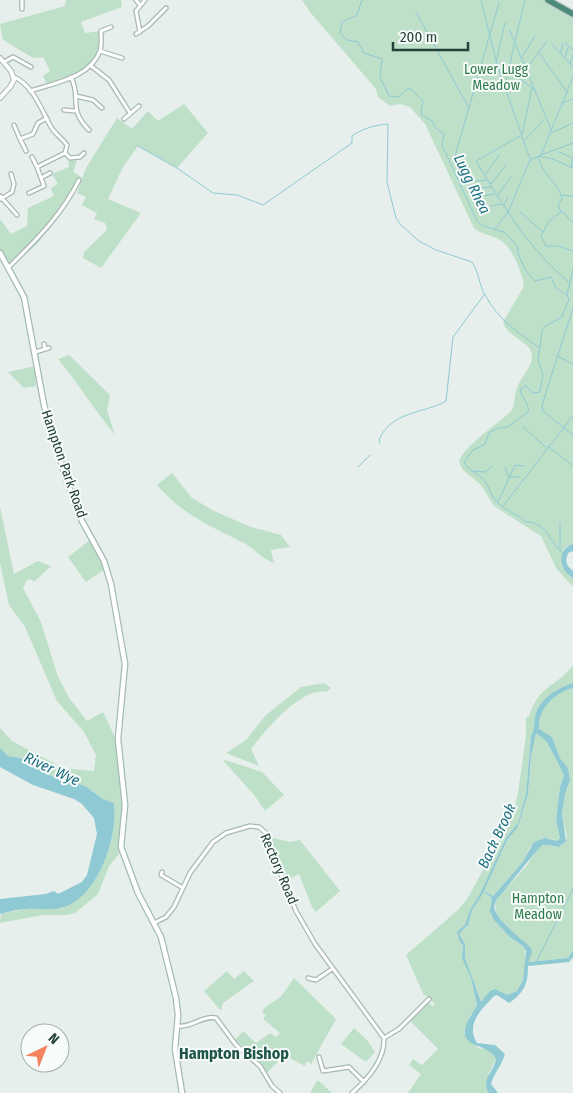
<svg xmlns="http://www.w3.org/2000/svg" width="573" height="1093" font-family="'Fira Sans Condensed',sans-serif">
<style>
.green{fill:#bfe0c8}
.water{fill:#8ec9d4;fill-rule:evenodd}
.lines{fill:none;stroke-linecap:round;stroke-linejoin:round}
.stream{stroke:#8ec9d4;stroke-width:1}
.minor-casing{stroke:#a8b8b2;stroke-width:5.5}
.tertiary-casing{stroke:#a8b8b2;stroke-width:6}
.secondary-casing{stroke:#a4bbb3;stroke-width:7}
.trunk-casing{stroke:#c2cac8;stroke-width:8}
.minor{stroke:#fff;stroke-width:3}
.tertiary{stroke:#fff;stroke-width:4}
.secondary{stroke:#fff;stroke-width:4.5}
.trunk{stroke:#4c8a7c;stroke-width:5.5}
.labels{text-anchor:middle;dominant-baseline:central;stroke-width:4;stroke-linejoin:round;paint-order:stroke}
.park-label{font-size:14px;fill:#2d7a4b;stroke:#f7fbf9}
.street-label{font-size:14px;fill:#24423a;stroke:#f7fbf9}
.water-label{font-size:15px;font-style:italic;fill:#1c6f80;stroke:#f7fbf9}
.quarter-label{font-size:16px;font-weight:bold;fill:#1f5548;stroke:#f7fbf9}
</style>
<rect width="100%" height="100%" fill="#e6efeb"/>
<path class="green" d="M66 0H121L122 7 81 22 85 33 101 31C101 69 79 74 48 86L43 76 50 71 43 57 33 58 3 40 0 24 65 6Z
M302 0H545L573 16V544L567 546 562 552 569 576 573 578V587L556 568 541 536 494 506 481 485 463 470 459 462C462 447 501 422 512 410 515 404 514 398 516 391 519 375 544 359 525 344 516 337 506 332 503 322L524 286C522 272 512 247 500 240 492 235 482 235 474 228L425 124 410 107 400 104 390 106 378 97 376 89 310 12Z
M184 104 208 133 177 168 138 146 123 167 108 199 141 213 101 268 83 258 84 252 107 230 105 223 94 219 97 213 82 205 86 197 77 193 86 168 117 118 132 129 148 111 158 121Z
M68 156 77 161 73 172 81 177 73 194 38 243 12 266 0 250V219L11 234 27 226 28 208 54 196 51 188 58 184 52 174 69 167Z
M69 355 110 395 107 410 115 435C95 411 79 384 58 359Z
M35 366 36 386 24 388 8 372Z
M172 473 192 498 214 511 251 527 281 535 290 547 271 550 274 563C262 559 255 549 244 543 210 526 183 515 157 485Z
M0 507 14 574 38 561 51 566 34 582 31 579 27 580 23 588 41 622 58 677 70 699 87 721 103 712 115 737 122 789 124 804 119 854 109 866 98 894 75 913 67 915H43L0 923 1 914 24 909 63 908 109 847 115 807 114 803 103 799 85 786 46 774 21 758 8 756 0 749V728L12 741 63 768 94 771 96 755 84 732 57 701 25 627 9 605 0 563Z
M90 540 105 569 86 582 68 557Z
M573 666V683L556 690 539 708 536 715 535 729 531 736 526 794 518 823 506 838 480 894 470 910 465 926 459 930 457 936 463 945 462 954 471 978 477 1006 470 1016 464 1032 478 1048 490 1050 496 1059 489 1073V1093H408L421 1074 409 1065 413 1059 422 1065 438 1049 410 1021 428 1002 432 1006 435 1004 426 995 424 996 406 955 459 909 469 896 513 814 518 793 526 735V717H529C538 686 554 688 573 666Z
M324 683 331 688 326 692C301 687 265 731 251 749L259 766 226 753 246 740 265 716 301 687Z
M573 688V950L568 958 528 962 532 950C520 935 490 923 496 900L528 864 537 848 546 844 554 847 561 846 567 838 562 814 565 794 570 780 568 768 560 758 552 737 538 729C538 710 554 692 573 688Z
M536 733 547 742 564 775 560 787 556 821 560 838 557 841 551 839 539 841 531 846 522 863 493 896 484 891 507 840 520 820 528 794 532 746Z
M222 759 262 772 284 795 265 811 255 796Z
M273 838 290 842 300 840 340 891 316 912 312 907 299 874 287 880 270 841Z
M484 892 492 898C488 913 495 920 505 930 512 937 515 942 524 947 527 958 525 982 517 991L507 995 501 993 481 1002 465 958V944L459 934 467 927 472 909Z
M227 971 234 979 244 971 254 981 223 1003 221 1011 204 991Z
M294 978 336 1019 311 1064 307 1061 305 1066 284 1055 267 1073 259 1061 235 1040 243 1031 256 1043 270 1033 276 1037 280 1033 263 1019 266 1015 262 1012C267 1002 275 1003 281 996 286 991 289 984 294 978Z
M354 1028 367 1040 375 1052 366 1062 341 1044Z
M317 1081H319L332 1093H310Z"/>
<path class="water" d="M573 544V551L568 553C565 562 566 565 573 571V578C559 570 556 549 573 544Z
M573 683V688C555 692 537 710 539 729L552 737 560 758 568 768 570 780 565 794 562 814 566 841 559 847C553 847 548 844 543 845 538 847 505 891 496 900L494 907C497 924 532 945 532 950 532 954 529 959 529 962L568 958 573 950V957L569 962 528 966C528 984 524 993 509 1003L497 995 494 996C482 1009 465 1024 477 1043L495 1045 505 1054C502 1065 494 1073 491 1084L498 1093H489C480 1080 494 1072 496 1059 487 1039 444 1053 477 1006L471 978 462 958 463 945 459 940 457 932 465 925 470 910 480 894 506 838 518 823 526 794 531 736C535 729 534 725 535 717 539 699 557 688 573 683ZM536 733 547 742 564 775 560 787 556 821 560 838 557 841 545 838 534 842 522 863 493 896 484 891 507 840 517 828 520 820 528 794 531 756ZM484 892 492 898 490 911 494 920 510 937 524 947 526 952 523 980 517 991 507 995 495 989 490 991 481 1002 465 958V944L459 934 468 925 472 910Z
M0 748 8 756 21 758 46 774 85 786 103 799 114 803C118 837 98 896 64 907 53 911 38 908 26 909 18 909 8 912 0 914V899L46 894 54 891 58 894 82 882 87 875 97 834 94 818 82 804 74 799 33 785 0 767Z"/>
<g class="lines">
<path class="stream" d="M362 0 357 15 342 22 340 33 347 40 358 42 364 53 382 59 380 77 389 96 398 97 407 89H411L423 101 421 111 422 115 432 121 437 129 444 134 442 145 477 221 483 226 504 232 508 236 517 246 519 256 526 271 535 281 551 277 556 288 567 295 569 299 562 317 544 327 542 331 538 360 543 374 540 392 533 393 526 386 520 389C521 398 530 403 528 412L508 427 498 428 489 433 485 444 472 451 464 462C468 470 475 472 482 478 489 484 490 495 497 502 504 510 517 514 526 522 548 522 549 543 563 553
M481 0 496 60
M416 12 469 108
M505 23 496 62 521 133
M510 31 551 129
M515 41 525 0
M565 43 573 50
M552 44 573 67
M561 52 563 43
M540 54 567 92
M522 57 535 36
M565 57 568 48
M498 63 535 90
M570 64 573 55
M527 68 547 41
M509 70 514 44
M505 85 508 72
M532 88 522 135 476 161C502 204 530 251 570 283
M562 103 573 99
M551 133 573 123
M522 137 530 159
M525 140 543 121
M138 146 177 168 213 193 237 195 263 205 352 143V136C361 129 375 125 388 124L387 182 396 218 401 225 419 241 436 250 472 262C479 272 479 285 485 295 499 320 515 330 538 347
M559 152 573 158 571 167
M541 155 573 143
M453 163 499 3
M485 175 499 155
M476 181 487 180
M491 184 506 165
M480 188 491 187
M498 195 511 177
M562 195 573 196
M484 196 495 194
M504 205 508 197
M491 206 502 204
M520 212 543 232
M561 212 558 205 562 198C558 182 541 174 538 156L553 159 573 168
M573 223 562 211 549 221 541 236 546 246H558L573 251
M495 229 508 212 530 160 541 155 573 77
M567 294 573 270
M573 308 542 405 543 411 573 435
M557 356 573 364
M523 427 547 448
M380 443 379 440C391 411 423 414 446 401L453 337 484 295
M549 447 572 465
M358 467 370 455
M505 468 509 477H519
M472 471 485 472 492 466
M498 502 515 465 524 466
M503 506 573 416
M560 523V550
M536 962 573 889"/>
<defs>
<path id="minor" d="M22 0V9
M136 0 140 5
M140 32 136 11 145 0
M136 34 148 26 166 8
M100 51 122 58
M4 62 13 57 31 67
M91 66 109 80 130 113
M14 77C33 85 42 111 51 127 55 134 62 138 67 145L65 153 37 167 32 157
M71 77C82 99 67 108 89 130
M30 91C54 83 90 78 100 51 102 45 101 37 101 31L111 27
M76 96 93 100 102 108
M64 110 75 111
M124 119 139 106
M14 125 20 139 33 134 38 123 47 118
M20 139 26 151
M65 153 70 158 80 157 84 153
M41 178 50 173
M29 193 44 186 37 167
M0 196 17 215
M1 199 12 192 14 184 11 174
M9 267C36 240 62 215 79 180
M44 344 45 349
M35 352 49 348
M162 872 161 875 183 888
M154 923 166 917 174 907 190 873 213 842 226 833 250 826 259 827 266 833 276 863 296 911 315 944 384 1038
M308 978 316 980 332 969
M178 1026C192 1028 202 1015 216 1018L236 1045 260 1066 272 1086 280 1093
M384 1038 399 1029 429 999
M319 1057 323 1071 349 1067 364 1082
M352 1093C368 1079 385 1060 384 1038"/>
<path id="tertiary" d="M0 58 11 71 14 80 10 87 0 98"/>
<path id="secondary" d="M0 253 24 297 44 405 66 479 82 521 104 561 111 584 125 664 118 739 125 805 121 847 138 893 161 937 176 998 178 1015 175 1049 182 1093"/>
<path id="trunk" d="M548 0 573 14"/>
</defs>
<use href="#minor" class="minor-casing"/>
<use href="#tertiary" class="tertiary-casing"/>
<use href="#secondary" class="secondary-casing"/>
<use href="#trunk" class="trunk-casing"/>
<use href="#minor" class="minor"/>
<use href="#tertiary" class="tertiary"/>
<use href="#secondary" class="secondary"/>
<use href="#trunk" class="trunk"/>
</g>
<g class="labels">
<g class="park-label">
<text x="496" y="69">Lower Lugg<tspan x="496" dy="16">Meadow</tspan></text>
<text x="538" y="898">Hampton<tspan x="538" dy="16">Meadow</tspan></text>
</g>
<g class="street-label">
<text transform="translate(64 464) rotate(71)">Hampton Park Road</text>
<text transform="translate(279 869) rotate(67)">Rectory Road</text>
</g>
<g class="water-label">
<text transform="translate(472 184) rotate(64)">Lugg Rhea</text>
<text transform="translate(52 769) rotate(25)">River Wye</text>
<text transform="translate(497 836) rotate(-65)">Back Brook</text>
</g>
<g class="quarter-label">
<text x="234" y="1053">Hampton Bishop</text>
</g>
</g>
<g transform="translate(45 1048) rotate(43)"><circle r="24" fill="#f7fbf9" stroke="#a3b1ad"/>
<path d="M0-4L9 19L0 12L-9 19Z" fill="#f4845f"/>
<text y="-8" font-size="14" font-weight="bold" text-anchor="middle" fill="#24423a">N</text>
</g>
<path d="M393 42v8h75v-8" fill="none" stroke="#24423a" stroke-width="2.5"/>
<text x="400" y="42" font-size="15" fill="#24423a" stroke="#f7fbf9" stroke-width="4" paint-order="stroke">200 m</text>
</svg>
